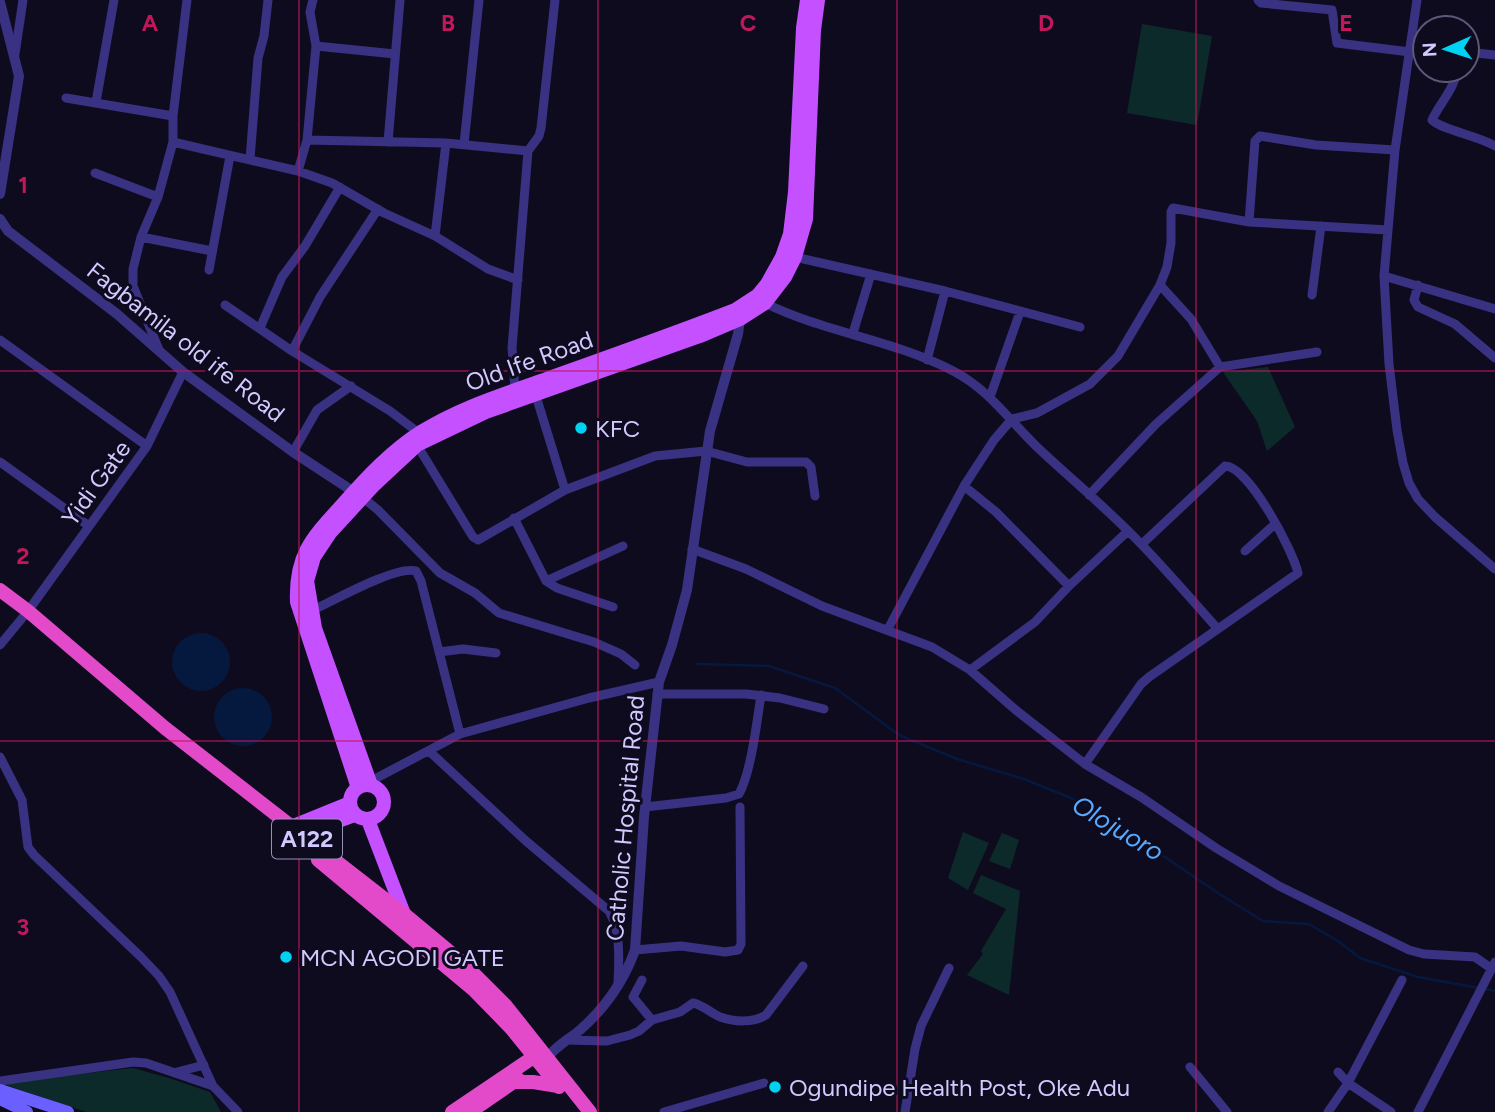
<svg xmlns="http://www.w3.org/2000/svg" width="1495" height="1112" font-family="Figtree,sans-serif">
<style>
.green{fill:#0d2a2a}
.water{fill:#05183e}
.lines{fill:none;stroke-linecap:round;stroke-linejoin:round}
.stream{stroke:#05183e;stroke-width:2.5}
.minor{stroke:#393282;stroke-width:9}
.tertiary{stroke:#393282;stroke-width:10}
.secondary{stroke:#6b60ff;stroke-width:12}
.primary{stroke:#c550ff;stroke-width:14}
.trunk{stroke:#e24aca;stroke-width:14}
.grid{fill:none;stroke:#c2185b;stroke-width:2;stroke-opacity:0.55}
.poi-dot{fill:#00d2f4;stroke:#0f0b1f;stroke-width:2.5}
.labels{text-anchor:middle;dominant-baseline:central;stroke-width:6;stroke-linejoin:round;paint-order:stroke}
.shield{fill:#0f0b1f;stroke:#9890bc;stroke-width:2}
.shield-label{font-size:23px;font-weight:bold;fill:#d2c9ff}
.street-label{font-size:24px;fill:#d2c9ff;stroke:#0f0b1f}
.poi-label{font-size:24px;fill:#d2c9ff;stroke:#0f0b1f;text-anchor:start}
.water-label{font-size:26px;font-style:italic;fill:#57aaff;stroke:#0f0b1f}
.grid-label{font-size:23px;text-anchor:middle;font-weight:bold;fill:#c2185b;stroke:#0f0b1f;stroke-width:6;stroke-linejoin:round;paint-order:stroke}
</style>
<rect width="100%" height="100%" fill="#0f0b1f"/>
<path class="green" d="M1142 24 1212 36 1197 125 1127 113Z
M1268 367 1295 427 1267 451 1257 421 1223 372Z
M963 832 989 843 968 890 948 878Z
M1002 833 1019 840 1010 869 989 861Z
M981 875 1020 891 1009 995 967 975 983 954 981 951 1006 909 973 893Z
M133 1068 169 1078 210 1092 221 1112H86L0 1083Z"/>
<path class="water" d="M172 662a29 29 0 1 1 58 0a29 29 0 1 1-58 0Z
M214 717a29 29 0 1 1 58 0a29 29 0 1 1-58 0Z"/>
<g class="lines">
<path class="stream" d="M696 664 769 666 835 688 899 735 957 759 1024 779 1088 805 1221 895 1263 921 1309 924 1338 941 1360 958 1418 977 1479 988
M1485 989 1495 991"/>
<path class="minor" d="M1258 0 1261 3 1332 10 1337 43 1410 52
M1417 0 1395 150 1384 276 1389 364 1397 430 1403 463 1409 483 1418 499 1435 517 1495 569
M316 46 395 54
M1411 49 1425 48
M1467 52 1495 55
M15 54 23 0
M1456 70C1457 86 1439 104 1432 120 1442 130 1479 136 1495 146
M66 98 173 116
M96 102 114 0
M307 140 446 143 528 151
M173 142 298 171 332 183 384 213 435 236 488 269 518 280
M388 142 400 0
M464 144 479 0
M250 159 258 58 264 36 268 0
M298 171 307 140 316 46 310 12 313 0
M95 173 158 197
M1249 222 1255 141 1260 136 1316 145 1395 150
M435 236 446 143
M141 237 212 251
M795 257 945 291 1080 327
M209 270 230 156
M1384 276 1495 309
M1160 285 1191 319 1220 367
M1418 285 1414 300 1418 307 1455 324 1495 358
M1312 295 1321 226
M765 303C825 333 895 340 955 372 989 390 1010 421 1037 447 1072 480 1109 510 1142 545 1168 572 1192 600 1217 628
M225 305 292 351 390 411 419 433
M260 328 282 277 305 246 340 187
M853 333 871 274
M0 340 147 446
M159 350 133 286V269L141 237 158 197 173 142V116L187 0
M292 351 320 297 378 209
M927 360 945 291
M515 390 512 348 528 151 539 136 541 128 555 0
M536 396 565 490
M990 397 1020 312
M417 445 473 537 478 540 565 490 655 456 706 451 747 462H806L811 467 815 496
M293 452 317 410 351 386
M0 462 89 526
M964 486 996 512 1069 586
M1089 495 1156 424 1220 367 1317 352
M362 497 378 510 440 573 475 593 499 613 594 642 621 654 635 665
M514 518 546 581 557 588 613 607
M692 549 746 569 822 606 932 647 970 670 1017 711 1085 764 1141 797 1216 848 1279 886 1409 950 1424 954 1475 957 1492 969
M1245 551 1275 524
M546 581 623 546
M311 611C331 602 396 565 416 571L421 581 460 734
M888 629 964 486 994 440 1012 419 1037 413 1090 384 1118 356 1160 285 1167 267 1171 243V212L1173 208 1249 222 1388 230
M0 645 28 611 147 446 183 372
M439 652 463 649 496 653
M970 670 1035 622 1069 586 1128 531
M657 694H746L780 698 824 709
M429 751 526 841 609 911C621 932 619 960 618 984
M0 757 22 800 28 847 34 855 141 957 159 976 170 992 213 1086 238 1112
M1085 764 1141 684 1149 677 1298 573C1293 551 1249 466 1225 466L1142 544
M369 782 460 734 589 698 659 682
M645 807 726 798 739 794C751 773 757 721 761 695
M635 950 681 946 725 952 738 950 741 944 740 807
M642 980 633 997 652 1020
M566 1040 607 1041 630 1035 639 1031 652 1020 680 1012 693 1003C703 1005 711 1013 720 1017 734 1022 754 1023 766 1015L803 966
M1190 1067 1227 1112
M177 1072 204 1065
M1338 1072 1348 1083 1391 1112
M0 1081 133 1062 146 1063 213 1086
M664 1112 764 1083
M905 1112 915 1049 921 1026 949 968
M1328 1112 1348 1083 1402 980
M1418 1112 1495 962"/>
<path class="tertiary" d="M0 2 19 76 0 194
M0 219 8 231 117 314 183 372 293 452 354 492
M547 1058C556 1046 568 1040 580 1030 605 1008 624 981 635 950L644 817 659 682 672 645 687 590 710 431 738 334 740 319"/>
<path class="secondary" d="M0 1090 68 1112
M0 1099 27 1112"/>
<path class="primary" d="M350 802a17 17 0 1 1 34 0a17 17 0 1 1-34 0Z
M371 785 315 628 307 581 314 557 330 533 374 485 417 445 486 412 700 336 740 319 765 303 785 277 795 257 806 219 814 30 818 0
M358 788 297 602C295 554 313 537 343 504 366 478 391 451 421 432 461 407 505 394 549 378 611 356 673 334 735 310L758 295 767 284 782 257 790 234 795 192 803 28 807 0
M368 820 404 914
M281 831 350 803
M291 838 355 815"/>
<path class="trunk" d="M0 590 28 611 165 728 404 914 464 964 506 1006 590 1112
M318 860 475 991 511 1028 559 1087
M514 1082H533L558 1086
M452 1112 541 1052
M470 1112 518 1079"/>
</g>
<path class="grid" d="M299 0V1112M598 0V1112M897 0V1112M1196 0V1112M0 371H1495M0 741H1495"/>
<g class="poi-dot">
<circle cx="581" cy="428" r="7"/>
<circle cx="286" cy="957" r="7"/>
<circle cx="775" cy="1087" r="7"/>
</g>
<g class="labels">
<rect class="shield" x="272" y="819.5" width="70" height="39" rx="5"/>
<g class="shield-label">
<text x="307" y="839">A122</text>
</g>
<g class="street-label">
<text transform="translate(186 342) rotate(38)">Fagbamila old ife Road</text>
<text transform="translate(529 361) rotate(-20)">Old Ife Road</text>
<text transform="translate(96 483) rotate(-54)">Yidi Gate</text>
<text transform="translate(625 818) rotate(-85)">Catholic Hospital Road</text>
</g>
<g class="poi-label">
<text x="595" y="428">KFC</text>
<text x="300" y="957">MCN AGODI GATE</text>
<text x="789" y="1087">Ogundipe Health Post, Oke Adu</text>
</g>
<g class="water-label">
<text transform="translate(1118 828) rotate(31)">Olojuoro</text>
</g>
</g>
<g class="grid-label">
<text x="150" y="31">A</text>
<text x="448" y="31">B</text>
<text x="748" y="31">C</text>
<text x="1046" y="31">D</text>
<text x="1346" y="31">E</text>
<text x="23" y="193">1</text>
<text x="23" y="564">2</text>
<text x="23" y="935">3</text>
</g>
<g transform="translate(1446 49) rotate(267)"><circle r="33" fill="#0f0b1f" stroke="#5d5779" stroke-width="2"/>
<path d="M0-5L12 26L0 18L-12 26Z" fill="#00d2f4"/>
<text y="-10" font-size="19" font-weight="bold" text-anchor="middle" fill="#d2c9ff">N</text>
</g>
</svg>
